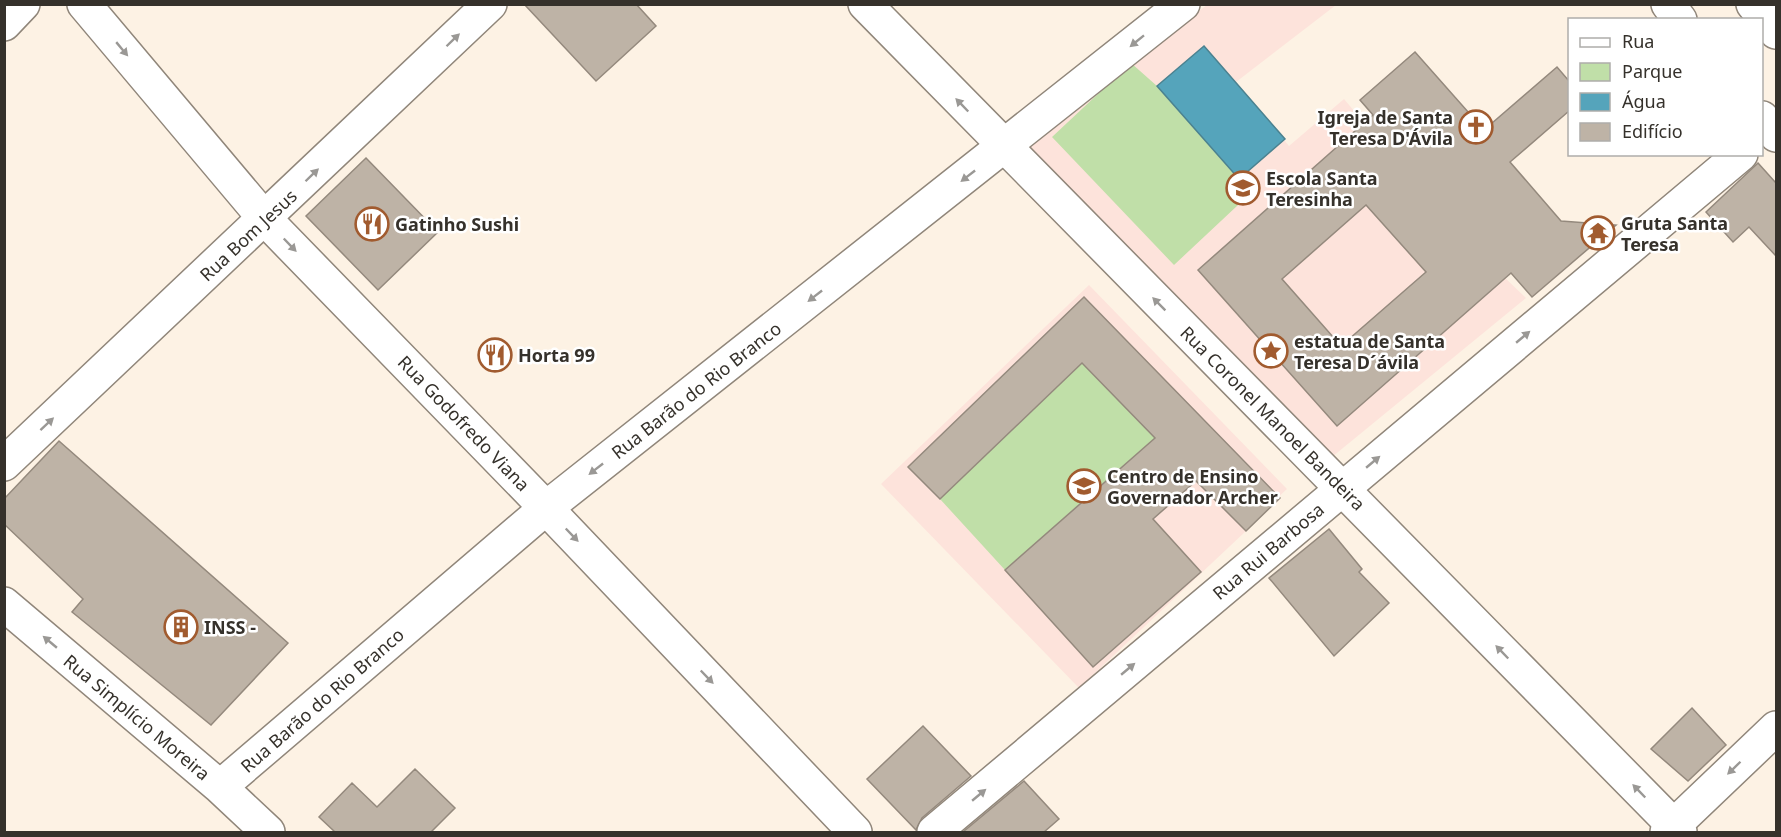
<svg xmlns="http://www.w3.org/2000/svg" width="1781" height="837" font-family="'Noto Sans',sans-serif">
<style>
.education{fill:#fde3db}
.green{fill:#c0dfa8}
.water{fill:#55a4bb;stroke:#4b8290;stroke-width:1.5}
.building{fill:#beb3a6;stroke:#94897d;stroke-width:1.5;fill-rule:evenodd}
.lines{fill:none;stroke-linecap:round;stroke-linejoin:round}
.street-casing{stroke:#90867a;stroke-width:36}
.secondary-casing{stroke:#90867a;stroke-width:36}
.primary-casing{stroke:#90867a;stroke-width:36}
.street{stroke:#fff;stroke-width:33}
.secondary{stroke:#fff;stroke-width:33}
.primary{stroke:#fff;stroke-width:33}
.oneway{fill:#9a9895}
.labels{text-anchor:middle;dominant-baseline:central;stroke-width:5;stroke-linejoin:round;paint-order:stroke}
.poi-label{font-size:18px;font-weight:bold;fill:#35312b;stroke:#fff;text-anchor:start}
.street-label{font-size:18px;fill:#35312b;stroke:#fff}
</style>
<rect width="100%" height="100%" fill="#fdf2e4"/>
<path class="education" d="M1207 5H1336L1236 82 1289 146 1344 99 1456 231 1526 298 1332 457 1023 144Z
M1089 285 1287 489 1244 529 1246 531 1079 688 881 484Z"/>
<path class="green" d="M1131 63 1157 86 1239 179 1253 191 1174 265 1052 137Z
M1082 363 1155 438 1005 570 940 499Z"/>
<path class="water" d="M1204 46 1285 139 1239 179 1157 86Z"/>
<path class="building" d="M524 4H636L656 26 596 81Z
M1415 52 1484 130 1557 67 1569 81V111L1510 162 1561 221 1616 225 1532 297 1511 273 1337 426 1198 270 1373 115 1360 100ZM1366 205 1426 272 1341 346 1282 279Z
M366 158 438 232 378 290 306 216Z
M1758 163 1776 183V256L1749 227 1733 242 1706 212Z
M1084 297 1280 498 1246 531 1196 481 1153 519 1201 572 1093 667 1005 570 1155 438 1082 363 940 499 908 467Z
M59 441 288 643 211 725 72 612 83 599 4 524V499Z
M1329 529 1362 569 1359 572 1389 603 1334 656 1269 578Z
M1692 708 1726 745 1688 781 1651 749Z
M923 726 971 776 922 818 916 830 867 779Z
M415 769 455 808 431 832H335L319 817 352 783 377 807Z
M1024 781 1059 819 1044 832H963Z"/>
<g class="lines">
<defs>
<path id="street" d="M4 464 490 4
M934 832 1741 154
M1667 832 1776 728"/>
<path id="secondary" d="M84 4 265 219 546 508 855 832
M1668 4 1680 20
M1753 4 1776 32
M4 24 23 4
M1762 118 1776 135
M4 604 220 787 268 832
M220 787 546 508 1183 4"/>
<path id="primary" d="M865 4 1680 832"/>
</defs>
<use href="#street" class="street-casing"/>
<use href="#secondary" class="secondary-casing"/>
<use href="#primary" class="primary-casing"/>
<use href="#street" class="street"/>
<use href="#secondary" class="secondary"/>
<use href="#primary" class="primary"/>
</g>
<defs><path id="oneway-solid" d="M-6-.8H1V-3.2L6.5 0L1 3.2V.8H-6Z" transform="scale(1.5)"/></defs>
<g class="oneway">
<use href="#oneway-solid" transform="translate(453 40) rotate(-44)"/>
<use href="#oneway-solid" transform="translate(1137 41) rotate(141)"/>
<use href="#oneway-solid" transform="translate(122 49) rotate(50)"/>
<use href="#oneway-solid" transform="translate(962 105) rotate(-134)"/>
<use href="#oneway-solid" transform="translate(312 175) rotate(-44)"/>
<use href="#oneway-solid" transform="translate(968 176) rotate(142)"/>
<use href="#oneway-solid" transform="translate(290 245) rotate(46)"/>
<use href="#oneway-solid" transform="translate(815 296) rotate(142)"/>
<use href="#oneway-solid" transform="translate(1159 304) rotate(-135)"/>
<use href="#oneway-solid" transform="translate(1523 337) rotate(-40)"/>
<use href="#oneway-solid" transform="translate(47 424) rotate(-43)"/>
<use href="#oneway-solid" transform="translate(1373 462) rotate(-40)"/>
<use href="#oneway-solid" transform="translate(596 469) rotate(142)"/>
<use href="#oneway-solid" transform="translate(572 535) rotate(46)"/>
<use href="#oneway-solid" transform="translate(50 642) rotate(-140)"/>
<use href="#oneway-solid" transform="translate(1502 652) rotate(-134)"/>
<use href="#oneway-solid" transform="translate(1128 669) rotate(-40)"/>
<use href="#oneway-solid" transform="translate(707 677) rotate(46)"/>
<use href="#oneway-solid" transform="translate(1734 768) rotate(136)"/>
<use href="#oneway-solid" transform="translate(1639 791) rotate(-134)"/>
<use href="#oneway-solid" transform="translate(979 795) rotate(-40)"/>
</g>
<defs>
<symbol id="church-ring" viewBox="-11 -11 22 22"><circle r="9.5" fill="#fff" stroke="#a15b2f" stroke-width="1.5"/><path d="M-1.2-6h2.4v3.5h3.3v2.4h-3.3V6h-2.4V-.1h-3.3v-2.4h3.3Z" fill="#a15b2f"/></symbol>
<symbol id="school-ring" viewBox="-11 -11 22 22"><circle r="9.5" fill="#fff" stroke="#a15b2f" stroke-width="1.5"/><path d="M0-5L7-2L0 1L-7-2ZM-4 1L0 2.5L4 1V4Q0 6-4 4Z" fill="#a15b2f"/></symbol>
<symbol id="restaurant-ring" viewBox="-11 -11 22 22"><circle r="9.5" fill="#fff" stroke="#a15b2f" stroke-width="1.5"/><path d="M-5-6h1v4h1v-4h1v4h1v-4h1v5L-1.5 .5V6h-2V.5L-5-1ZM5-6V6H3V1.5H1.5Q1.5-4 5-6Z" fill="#a15b2f"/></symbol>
<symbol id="temple-ring" viewBox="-11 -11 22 22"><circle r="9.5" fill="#fff" stroke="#a15b2f" stroke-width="1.5"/><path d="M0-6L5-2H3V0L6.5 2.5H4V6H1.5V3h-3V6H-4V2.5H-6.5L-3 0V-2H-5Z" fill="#a15b2f"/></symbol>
<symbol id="sight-ring" viewBox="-11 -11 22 22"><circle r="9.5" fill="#fff" stroke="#a15b2f" stroke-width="1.5"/><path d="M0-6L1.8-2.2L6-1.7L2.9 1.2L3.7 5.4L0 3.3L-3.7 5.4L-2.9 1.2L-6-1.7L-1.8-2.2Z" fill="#a15b2f"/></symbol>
<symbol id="building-ring" viewBox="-11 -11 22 22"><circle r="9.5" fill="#fff" stroke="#a15b2f" stroke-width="1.5"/><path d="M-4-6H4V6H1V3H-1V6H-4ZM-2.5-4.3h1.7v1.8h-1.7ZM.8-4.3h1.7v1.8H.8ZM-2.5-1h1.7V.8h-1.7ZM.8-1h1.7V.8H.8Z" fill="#a15b2f"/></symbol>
</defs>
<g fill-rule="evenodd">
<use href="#church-ring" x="1457" y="108" width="38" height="38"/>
<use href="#school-ring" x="1224" y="169" width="38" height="38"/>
<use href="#restaurant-ring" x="353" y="205" width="38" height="38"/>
<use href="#temple-ring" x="1579" y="214" width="38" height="38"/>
<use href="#sight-ring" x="1252" y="332" width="38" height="38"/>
<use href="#restaurant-ring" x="476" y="336" width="38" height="38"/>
<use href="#school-ring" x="1065" y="467" width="38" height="38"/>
<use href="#building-ring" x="162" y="608" width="38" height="38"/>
</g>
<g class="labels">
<g class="poi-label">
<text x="1453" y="117" text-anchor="end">Igreja de Santa<tspan x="1453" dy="21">Teresa D'Ávila</tspan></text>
<text x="1266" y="178">Escola Santa<tspan x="1266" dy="21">Teresinha</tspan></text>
<text x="1621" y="223">Gruta Santa<tspan x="1621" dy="21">Teresa</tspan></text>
<text x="395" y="224">Gatinho Sushi</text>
<text x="1294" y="341">estatua de Santa<tspan x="1294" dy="21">Teresa D´ávila</tspan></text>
<text x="518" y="355">Horta 99</text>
<text x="1107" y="476">Centro de Ensino<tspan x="1107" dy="21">Governador Archer</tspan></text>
<text x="204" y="627">INSS -</text>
</g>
<g class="street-label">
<text transform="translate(248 235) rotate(-43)">Rua Bom Jesus</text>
<text transform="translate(696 390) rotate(-38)">Rua Barão do Rio Branco</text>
<text transform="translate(1273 418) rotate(45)">Rua Coronel Manoel Bandeira</text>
<text transform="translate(464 423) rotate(46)">Rua Godofredo Viana</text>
<text transform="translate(1268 551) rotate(-40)">Rua Rui Barbosa</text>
<text transform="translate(322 700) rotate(-41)">Rua Barão do Rio Branco</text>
<text transform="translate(137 717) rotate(40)">Rua Simplício Moreira</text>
</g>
</g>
<rect width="1781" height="837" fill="none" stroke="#35312b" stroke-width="12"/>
<rect x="1568" y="18" width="195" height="138" fill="#ffffff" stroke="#aeadaa" stroke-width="1.5"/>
<rect x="1580" y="38" width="30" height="9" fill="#ffffff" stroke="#aeadaa" stroke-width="1.5"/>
<text x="1622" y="48" font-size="18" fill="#35312b">Rua</text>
<rect x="1580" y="63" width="30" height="18" fill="#c0dfa8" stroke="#aeadaa" stroke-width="1.5"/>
<text x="1622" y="78" font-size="18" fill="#35312b">Parque</text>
<rect x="1580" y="93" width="30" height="18" fill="#55a4bb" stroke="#aeadaa" stroke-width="1.5"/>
<text x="1622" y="108" font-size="18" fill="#35312b">Água</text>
<rect x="1580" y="123" width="30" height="18" fill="#beb3a6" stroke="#aeadaa" stroke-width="1.5"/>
<text x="1622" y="138" font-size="18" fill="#35312b">Edifício</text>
</svg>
